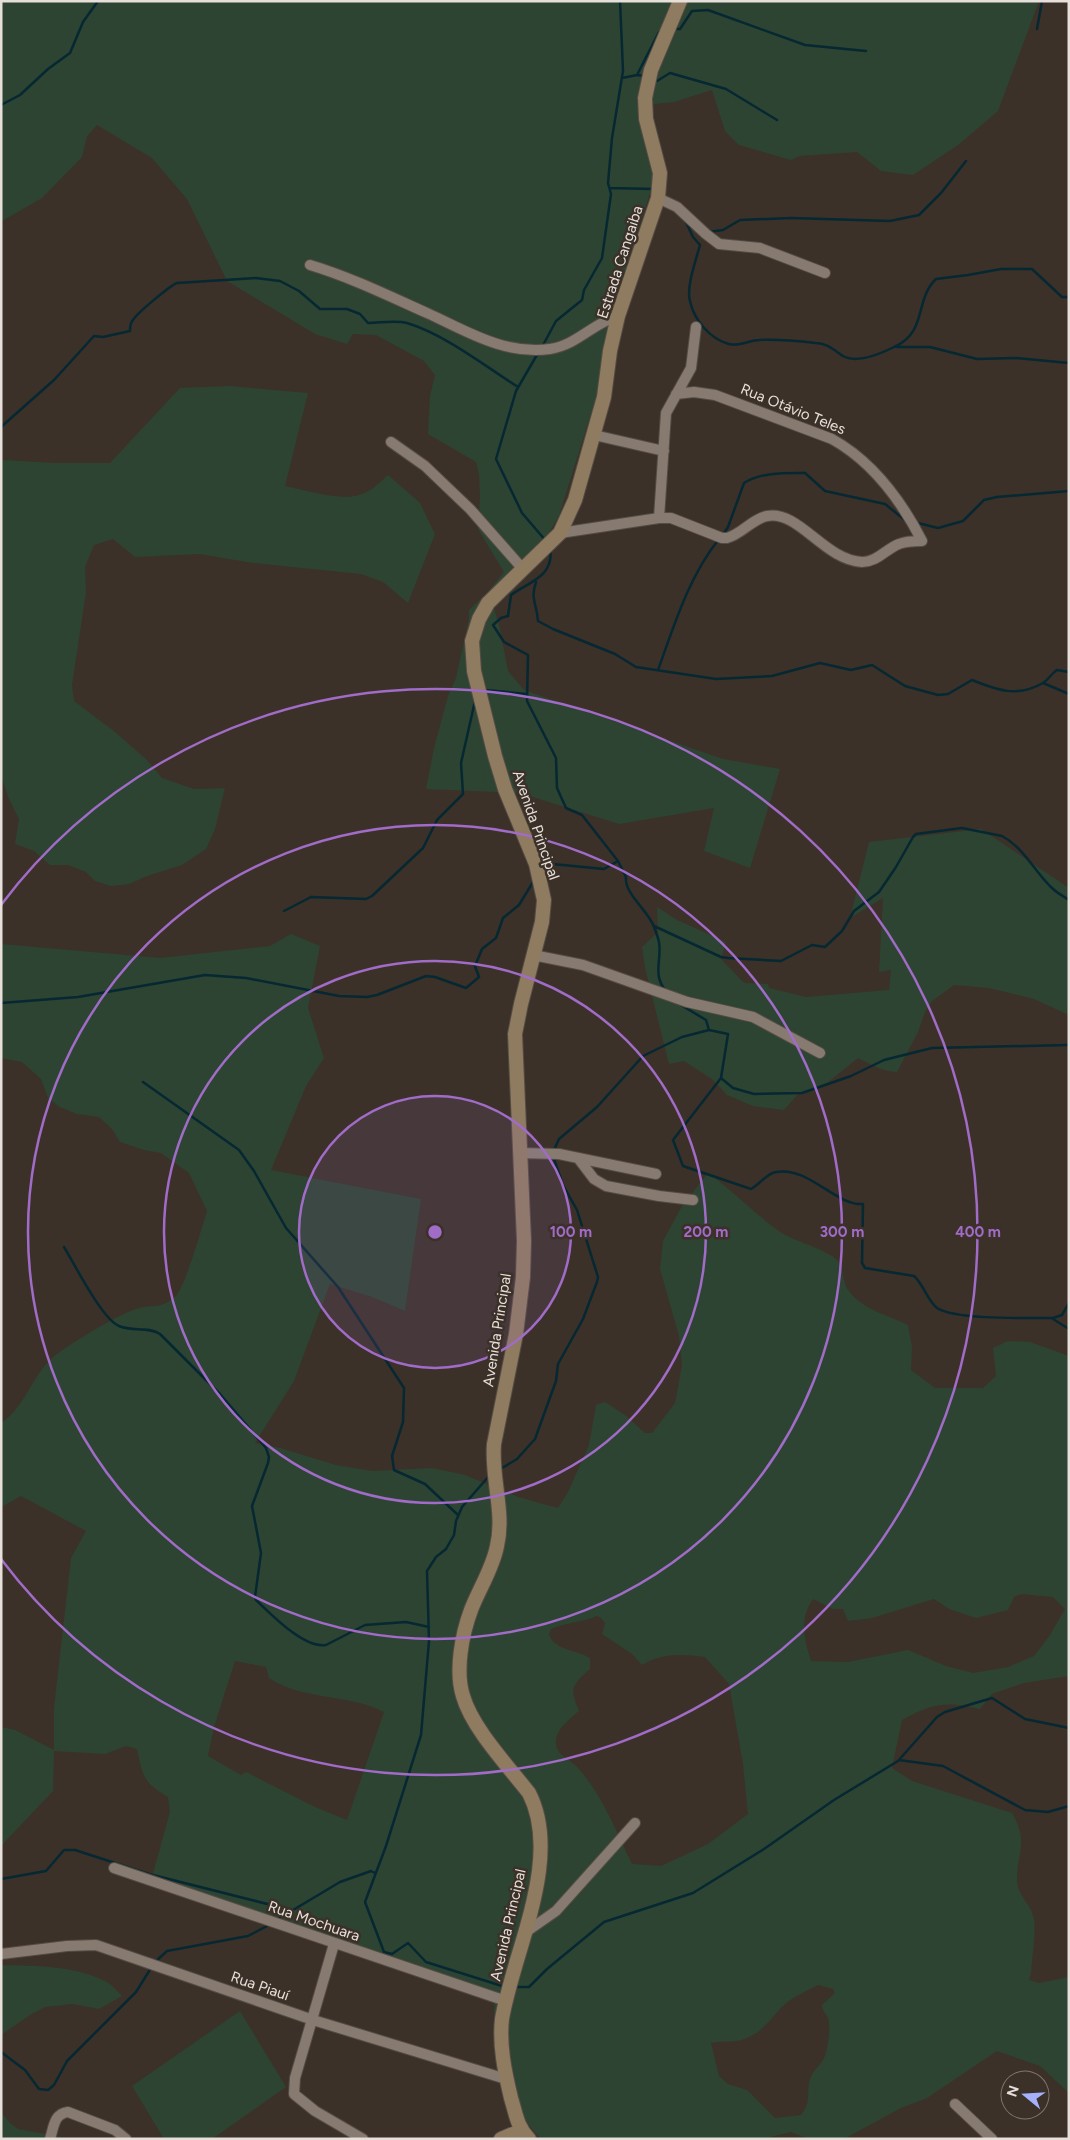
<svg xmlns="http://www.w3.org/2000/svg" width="1070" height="2140" font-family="Figtree,sans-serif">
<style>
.green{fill:#2d4432;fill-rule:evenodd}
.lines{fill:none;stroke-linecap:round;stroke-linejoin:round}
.stream{stroke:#062832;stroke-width:2.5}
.street-casing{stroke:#554c45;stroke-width:12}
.secondary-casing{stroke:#554c45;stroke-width:16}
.street{stroke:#877b71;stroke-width:10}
.secondary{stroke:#8e7b60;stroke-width:14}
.ring{fill:none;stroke:#a16bc8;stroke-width:2.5}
.labels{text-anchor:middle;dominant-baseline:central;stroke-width:5;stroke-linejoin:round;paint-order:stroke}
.street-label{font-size:15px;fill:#e7dfda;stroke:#3b3128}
.centre{fill:#a16bc8;stroke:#3b3128;stroke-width:2.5}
.ring-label{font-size:15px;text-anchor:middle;font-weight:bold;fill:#a16bc8;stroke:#3b3128;stroke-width:5;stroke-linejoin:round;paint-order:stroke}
</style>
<rect width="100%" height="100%" fill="#3b3128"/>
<path class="green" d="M1 1H1039L998 111 958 145 913 175 881 171 857 152 799 156 791 160 739 145 725 131 712 90 674 102 654 104 644 125 655 177 612 315 598 391 559 516 544 541 493 605 499 625 508 671 524 690 723 759 780 769 750 868 704 851 714 808 619 824 520 793 426 789 434 748 448 696 456 678 469 619V610L488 592 504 572 478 529 480 497 479 474 476 462 428 434 430 396 435 375 424 361 376 335 353 334 347 344 315 334 227 281 187 199 152 158 97 125 87 136 82 157 42 198 2 221 1 227Z
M229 386 308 393 285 486C304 490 341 501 359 495 371 492 379 483 388 475L420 503 435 534 408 603 383 582 361 574 253 563 199 554 135 557 113 539 94 545 85 567 86 592 72 685 74 701 115 732 147 760 162 778 194 789 225 788 215 829 206 849 182 865 147 876 129 884 111 886 95 881 86 872 68 865H50L34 851 15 844 19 819 8 797 1 775V460L57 463H110L180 388Z
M981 829 1069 888V1015L1034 999 989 988 954 985 932 1001 925 1012 918 1032 897 1072C881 1071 872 1065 858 1058L827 1083 798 1094 784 1110 753 1106 727 1095 712 1079 684 1061 669 1064 645 968 642 947 658 932 657 907 677 920 726 942 721 959 744 983 768 984 769 988 806 997 889 990 891 970 879 972 883 898 850 918 869 842Z
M291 934 320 946 308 1008 324 1058 306 1086 271 1170 421 1199 405 1311 372 1297 330 1284 294 1381 255 1443 280 1448 336 1465 372 1471 432 1468 465 1475 518 1497 558 1508 568 1492 589 1445 596 1405 605 1402 626 1416 645 1433H652L675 1403 682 1365 679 1336 660 1269 663 1241 682 1206 708 1173C734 1191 755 1215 782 1233 798 1243 824 1248 837 1260 844 1267 842 1283 849 1291 863 1310 888 1315 908 1325L912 1347 911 1370 935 1388H983L996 1376 993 1348 1008 1341 1030 1342 1069 1356V1676L1024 1683 992 1694 980 1709C945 1701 933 1703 902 1720L892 1768 912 1781 1012 1813C1029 1842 1017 1852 1017 1880 1017 1895 1032 1905 1034 1919 1036 1934 1032 1957 1031 1973L1029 1980 1039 1983 1069 1977V2093L1040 2066 997 2051 927 2098 901 2108 844 2139H809L791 2132 762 2139H541C529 2126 506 2098 501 2081 492 2053 495 2021 494 1992L150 1884 170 1812 168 1797C143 1782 143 1777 137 1749L126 1746 105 1754 54 1751 53 1791 1 1846V1727L15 1730 54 1750V1708L71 1558 86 1531 21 1496 1 1507V1423C24 1408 31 1379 50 1360 65 1346 117 1315 136 1309 149 1304 160 1310 175 1297 185 1288 202 1227 207 1211L189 1173 161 1153 144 1150 120 1142 112 1129 99 1117 77 1114 60 1107 48 1098 41 1079 22 1062 1 1058V944L160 958 270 946ZM1021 1594 1053 1597 1065 1609 1050 1635 1034 1656 1008 1667 973 1673 946 1666 908 1650 848 1662 811 1661C804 1639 799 1619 813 1599L833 1609H843L848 1621 872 1618 934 1599 949 1609 976 1618 1008 1610 1014 1597ZM597 1616 601 1618 605 1623 602 1634 632 1654 642 1665C661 1653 683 1654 705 1657L729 1684 743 1764 748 1814 708 1844 661 1866 632 1864C616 1831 602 1794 577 1767 569 1758 555 1755 556 1741 556 1729 571 1718 579 1711 569 1688 572 1685 590 1669V1658C575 1649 556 1651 549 1635L551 1629C566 1622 582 1623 597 1616ZM235 1661 266 1667 269 1678C303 1701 347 1693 384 1712L347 1820 315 1807 246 1772 241 1775 208 1756 214 1727ZM818 1985 833 1989 835 1993 822 2005C822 2011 826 2013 828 2018 831 2027 828 2052 823 2060 819 2067 812 2071 810 2079 806 2093 812 2102 801 2115L775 2118 747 2090 728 2084 719 2076 711 2043C724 2040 736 2044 749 2037 766 2029 771 2017 784 2005 794 1996 807 1991 818 1985Z
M1 1965C35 1966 73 1965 105 1981 111 1984 117 1991 122 1996L99 2009 73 2004 45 2007 30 2015 1 2035Z
M240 2011 286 2087 212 2139H164L132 2086Z
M1 2112 10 2123 18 2129 62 2137 60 2139H1Z"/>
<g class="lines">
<path class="stream" d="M674 29H680L692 11 708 10 805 45 866 51
M1037 29 1042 1
M637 75 659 32 661 31
M622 78 637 75 645 76
M655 80 657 81 670 73 726 89 777 120
M1 105 20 95 48 69 70 53 83 22 98 1
M610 188 653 189
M685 220 693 237 700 245C696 260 686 287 690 301 694 320 710 339 729 344 739 347 750 340 759 340 778 339 798 341 816 343 827 343 835 351 843 356 857 364 880 354 894 347 928 332 914 300 936 279L968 275 1001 269H1032L1062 297H1069
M708 232 723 230 740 220 791 218 890 221 919 215 941 193 966 161
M542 347 556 321 582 300 584 290 602 258 611 194 608 183 612 138 623 71 620 1
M897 347H930L977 359 1015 358 1069 363
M538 353 516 391 496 459 522 513 546 541
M1 427 54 380 94 336 103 337 130 331C130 327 130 323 133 320 137 313 171 285 177 283L256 278 280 281 299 291 320 309H347L360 314 368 323C380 323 395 320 407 323 444 334 485 366 518 387
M914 522 938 528 963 521 984 500 997 497 1069 491
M723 535 728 527 744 483C762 472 784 473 805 473L825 491 885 504 906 521
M550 548C555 576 529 582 511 595L508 616 501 618 493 625 504 642 528 655 527 701 556 758 557 788 566 808 582 815 618 861 626 877C624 894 649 911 654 927 656 932 658 937 659 942 662 960 652 975 666 991
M536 582C530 599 537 604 538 621L553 629 615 654 636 667 716 679 772 676 820 663 851 670 872 665 905 686 938 695 948 694 972 680C997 690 1017 698 1043 683 1048 680 1052 673 1057 670L1069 672
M658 670C674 626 689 576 719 539
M1043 683 1069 694
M486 690 527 694
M542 863 604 869 618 861
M284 911 311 897 366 899 372 896 423 848 437 820 463 794 461 763 475 701
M654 926 721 957 728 958 781 961 812 945 825 947 842 931 854 911 879 892 896 867 913 837 916 834 962 828 1002 836C1024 848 1035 872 1052 888 1057 893 1063 896 1069 900
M676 1002 706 1020 709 1030
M1 1003 78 997 205 975 246 978 339 996 367 997 377 995 426 976 435 977 466 988 479 977 475 966 482 949 496 938 503 918 519 905 533 882
M721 1078 733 1088 754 1094 802 1093 851 1076 884 1060 932 1048 1069 1045
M143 1082 239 1150 254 1171 286 1228 338 1287 404 1388 403 1422 392 1456 394 1470 425 1484 458 1515
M554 1150 559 1139 597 1107 643 1056 682 1037 709 1030 728 1034 721 1078 673 1140 683 1166 751 1189C759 1185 767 1173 776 1172 808 1166 836 1206 863 1204L862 1263 865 1268 914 1276C924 1285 927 1300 937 1308 955 1320 1029 1318 1053 1318L1062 1315 1069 1303
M64 1247C75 1265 102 1319 119 1326 132 1332 148 1326 160 1334L220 1394 266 1448 269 1457 268 1463 252 1506 261 1553 255 1597 256 1600C271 1614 304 1649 326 1645L365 1625 406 1622 429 1627
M1053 1319 1069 1329
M502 1468 517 1459 535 1439 556 1381 558 1364 583 1319 597 1282 598 1277 577 1210 563 1185 554 1159
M489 1476 462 1507 456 1521 454 1535 446 1549 436 1557 427 1571 429 1641 421 1735 386 1846 365 1902 384 1952 392 1954 408 1943 426 1962 502 1986
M899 1760 943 1766 1025 1810 1048 1812 1069 1806
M1 1879 46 1871 64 1850H75L149 1874 291 1910
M278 1919 340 1882 371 1871 375 1873
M154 1963 167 1951 248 1936 269 1925
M517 1987H529L547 1969 604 1922 693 1893 764 1849 834 1800 898 1761 937 1717 945 1712 992 1698 1025 1719 1069 1728
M1 2052 25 2070 39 2089 48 2090 54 2085 67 2061 136 1992 151 1968"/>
<defs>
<path id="street" d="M658 198 677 207 706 234 719 244 760 248 825 273
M310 265C350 277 389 296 427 313 467 331 503 355 550 349 577 345 593 323 618 316
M594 435 664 451
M391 442 425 466 470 509 522 568
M659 518H671L722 538H727C742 534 752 519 767 516 799 510 824 560 862 562 877 562 886 549 899 544 906 541 914 541 922 541 901 500 873 462 832 439L715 395 694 392 676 394
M560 533 659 518 666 413 691 368 696 327
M533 955 583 965 687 1002 753 1017 820 1053
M520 1153 559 1154 656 1174
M578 1158 594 1179 606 1186 659 1196 693 1200
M114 1868 506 2001
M526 1932 556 1911 635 1823
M334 1944 295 2078 294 2094 315 2111 363 2139
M1 1954 67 1946 96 1945 313 2020 506 2079
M955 2104 992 2139
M50 2139C54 2126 54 2114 68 2112L115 2130 126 2139"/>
<path id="secondary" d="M501 2139 520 2131
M529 2139C517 2127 516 2114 511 2098 505 2073 499 2045 502 2019 513 1952 563 1859 529 1793 508 1766 472 1728 463 1696 455 1671 462 1634 471 1610 479 1589 493 1568 497 1546 505 1513 491 1478 494 1444L516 1334 523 1277 524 1241 515 1034 521 1004 542 922 544 900 536 864 505 789 495 756 474 671 472 641 479 619 488 603 560 533 575 500 604 397 610 351 618 316 658 198 660 173 646 119 645 98 651 70 680 1"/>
</defs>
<use href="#street" class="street-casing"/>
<use href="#secondary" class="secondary-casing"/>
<use href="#street" class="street"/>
<use href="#secondary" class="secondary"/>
</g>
<circle cx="435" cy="1232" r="136" fill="#a16bc8" fill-opacity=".12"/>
<g class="ring">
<circle cx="435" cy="1232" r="136"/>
<circle cx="435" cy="1232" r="271"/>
<circle cx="435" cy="1232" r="407"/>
<path d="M1 905A543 543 0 1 1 1 1559"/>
</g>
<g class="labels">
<g class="street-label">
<text transform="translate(620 262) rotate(-72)">Estrada Cangaiba</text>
<text transform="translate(793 409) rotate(22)">Rua Otávio Teles</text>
<text transform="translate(536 825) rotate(71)">Avenida Principal</text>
<text transform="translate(497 1330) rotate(-81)">Avenida Principal</text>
<text transform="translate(314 1921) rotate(19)">Rua Mochuara</text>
<text transform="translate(508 1925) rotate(-77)">Avenida Principal</text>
<text transform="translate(260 1986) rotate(19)">Rua Piauí</text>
</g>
</g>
<circle cx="435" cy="1232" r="8" class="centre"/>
<g class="ring-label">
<text x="571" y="1237">100 m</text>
<text x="706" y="1237">200 m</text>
<text x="842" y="1237">300 m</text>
<text x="978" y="1237">400 m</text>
</g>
<rect width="1070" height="2140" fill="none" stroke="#e7dfda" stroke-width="5"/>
<g transform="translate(1025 2095) rotate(288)"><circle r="24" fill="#3b3128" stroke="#80776f"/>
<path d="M0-4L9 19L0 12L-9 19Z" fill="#a5b1fc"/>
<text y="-8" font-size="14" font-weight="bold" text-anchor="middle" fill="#e7dfda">N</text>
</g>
</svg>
